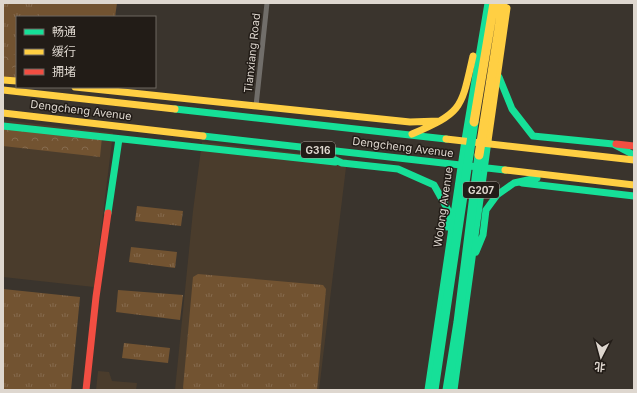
<svg xmlns="http://www.w3.org/2000/svg" width="637" height="393" font-family="Inter,'Noto Sans SC',sans-serif">
<style>
.built{fill:#4a3c2c}
.grass{fill:url(#grass-tufts)}
.forest{fill:url(#forest-crowns)}
.garden{fill:#725331}
.lines{fill:none;stroke-linecap:round;stroke-linejoin:round}
.street{stroke:#716e6a;stroke-width:5}
.fast{stroke:#16e098;stroke-width:7}
.slow{stroke:#ffcf43;stroke-width:7}
.jam{stroke:#f24e42;stroke-width:7}
.fast-bridge{stroke:#16e098;stroke-width:9}
.slow-bridge{stroke:#ffcf43;stroke-width:9}
.labels{text-anchor:middle;dominant-baseline:central;stroke-width:3;stroke-linejoin:round;paint-order:stroke}
.shield{fill:#221c17;stroke:#a69f98;stroke-width:1}
.shield-label{font-size:10px;font-weight:bold;fill:#ded7cf}
.street-label{font-size:11px;fill:#ded7cf;stroke:#221c17}
</style>
<defs>
<pattern id="grass-tufts" width="24" height="20" patternUnits="userSpaceOnUse"><rect width="24" height="20" fill="#725331"/><path d="M3 7l-1-3M5 7V3M7 7l1-3M15 17l-1-3M17 17v-4M19 17l1-3" fill="none" stroke="#866b4e"/></pattern>
<pattern id="forest-crowns" width="20" height="18" patternUnits="userSpaceOnUse"><rect width="20" height="18" fill="#725331"/><path d="M2 6a3 3 0 1 1 6 0M12 15a3 3 0 1 1 6 0" fill="none" stroke="#866b4e"/></pattern>
</defs>
<rect width="100%" height="100%" fill="#3a342d"/>
<path class="built" d="M3 120 113 133 94 287 3 277Z
M202 142 347 159 319 390H175L193 211Z
M98 371 109 372 112 381 137 383 136 390H96Z"/>
<path class="grass" d="M3 3H117L115 17H17V78L3 77Z
M137 206 183 211 181 226 135 221Z
M131 247 177 252 175 268 129 262Z
M198 274 323 285 326 289 317 390H184L183 388 193 277Z
M3 289 80 297 71 390H3Z
M118 290 183 295 180 320 116 312Z
M124 343 170 348 168 363 122 358Z"/>
<path class="forest" d="M3 53 17 55V68L3 67Z
M3 126 102 137 100 157 3 146Z"/>
<path class="garden" d="M40 3H114L113 17H39Z"/>
<g class="lines">
<path class="street" d="M256 106 267 3"/>
<path class="fast" d="M499 77 512 109 533 136 613 144 634 155
M175 109 446 139
M3 126 335 162
M203 136 505 170
M320 153 342 163 398 169 434 185 448 210 447 227
M522 183 634 196
M108 213 119 139
M476 252 483 235 486 210 497 195 514 183 537 178
M428 390 465 140 488 3
M454 390 488 141"/>
<path class="slow" d="M3 80 17 81
M75 87 410 122 439 121
M3 90 175 109
M3 113 203 136
M412 134C463 112 461 109 473 56
M446 139 634 160
M488 141 507 8
M505 170 634 185"/>
<path class="jam" d="M616 144 634 146
M86 390 96 297 108 213"/>
<path class="fast-bridge" d="M434 390 474 122
M447 390 458 322 479 155"/>
<path class="slow-bridge" d="M474 122 494 3
M479 155 503 3"/>
</g>
<g class="labels">
<g class="shield">
<rect x="301" y="142" width="34" height="16" rx="3"/>
<rect x="463" y="182" width="36" height="16" rx="3"/>
</g>
<g class="shield-label">
<text x="318" y="150">G316</text>
<text x="481" y="190">G207</text>
</g>
<g class="street-label">
<text transform="translate(252 53) rotate(-84)">Tianxiang Road</text>
<text transform="translate(81 110) rotate(7)">Dengcheng Avenue</text>
<text transform="translate(403 147) rotate(7)">Dengcheng Avenue</text>
<text transform="translate(443 207) rotate(-82)">Wolong Avenue</text>
</g>
</g>
<rect width="637" height="393" fill="none" stroke="#ded7cf" stroke-width="8"/>
<rect x="16" y="16" width="140" height="72" fill="#221c17" stroke="#6d6761"/>
<rect x="24" y="29" width="20" height="6" fill="#16e098" stroke="#6d6761"/>
<text x="52" y="36" font-size="12" fill="#ded7cf">畅通</text>
<rect x="24" y="49" width="20" height="6" fill="#ffcf43" stroke="#6d6761"/>
<text x="52" y="56" font-size="12" fill="#ded7cf">缓行</text>
<rect x="24" y="69" width="20" height="6" fill="#f24e42" stroke="#6d6761"/>
<text x="52" y="76" font-size="12" fill="#ded7cf">拥堵</text>
<g transform="translate(601 357) rotate(186)" stroke="#221c17" stroke-width="3" paint-order="stroke">
<path d="M0-3L7 15L0 10L-7 15Z" fill="#ded7cf"/>
<text y="-6" font-size="11" font-weight="bold" text-anchor="middle" fill="#ded7cf">北</text>
</g>
</svg>
